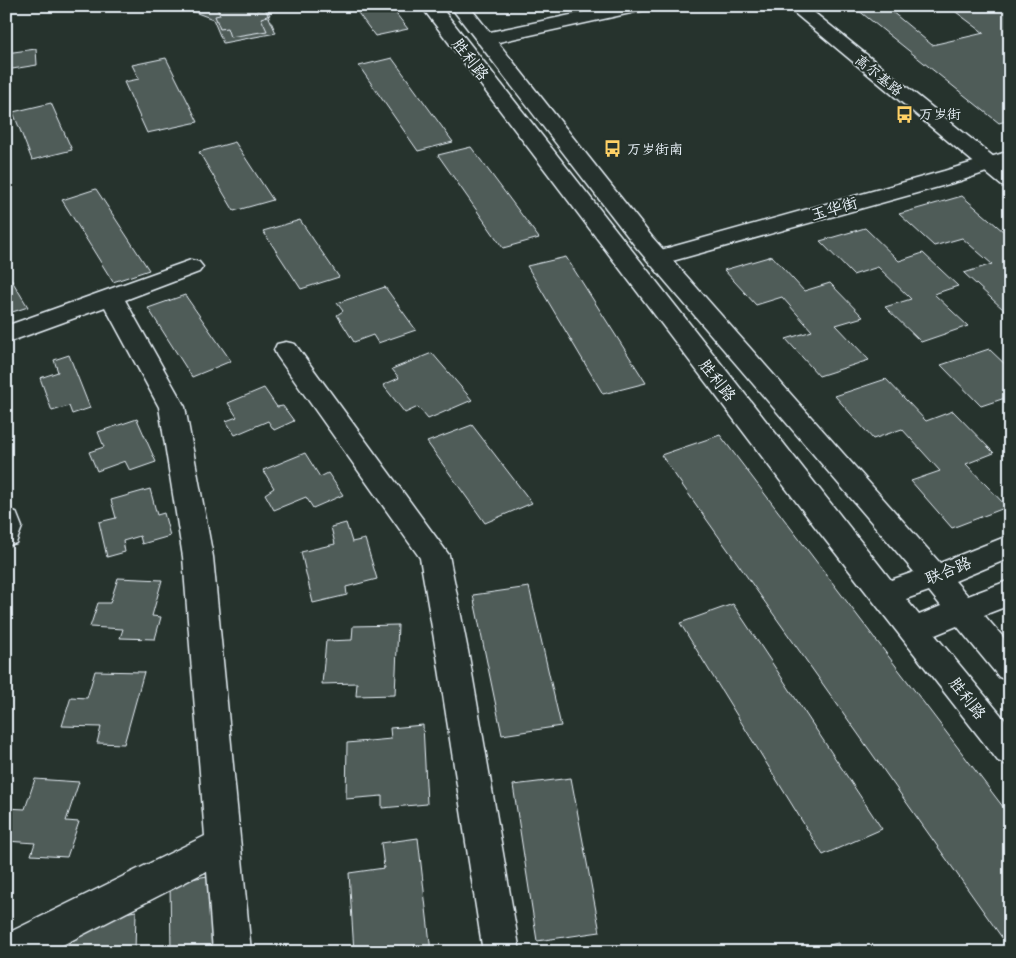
<svg xmlns="http://www.w3.org/2000/svg" width="1016" height="958" font-family="Delius,'LXGW WenKai TC',sans-serif">
<style>
.building{fill:#505c59;stroke:#e8f1f8}
.lines{fill:none;stroke-linecap:round;stroke-linejoin:round}
.minor-casing{stroke:#e8f1f8;stroke-width:3}
.major-casing{stroke:#e8f1f8;stroke-width:3}
.minor{fill:#26332d;fill-rule:evenodd}
.major{fill:#26332d;fill-rule:evenodd}
.labels{text-anchor:middle;dominant-baseline:central;stroke-width:4;stroke-linejoin:round;paint-order:stroke}
.far-street-label{font-size:14px;fill:#e8f1f8;stroke:#26332d}
.far-poi-label{font-size:14px;fill:#e8f1f8;stroke:#26332d;text-anchor:start}
.street-label{font-size:16px;fill:#e8f1f8;stroke:#26332d}
</style>
<rect width="100%" height="100%" fill="#26332d"/>
<filter id="ink" filterUnits="userSpaceOnUse"><feTurbulence type="fractalNoise" baseFrequency=".02" numOctaves="2"/><feDisplacementMap in="SourceGraphic" scale="10" xChannelSelector="R" yChannelSelector="G"/><feConvolveMatrix kernelMatrix="1 2 1 2 8 2 1 2 1" color-interpolation-filters="sRGB"/></filter>
<g filter="url(#ink)">
<path class="building" d="M91 6H134L128 11 92 10Z
M171 6H264L276 33 223 43 213 19 181 7Z
M216 6H255L257 10 266 8 270 15 261 18 267 31 230 37 227 28 220 29 215 16 220 15Z
M353 6H390L408 29 375 36Z
M853 6H885L932 45 984 33 948 6H1010V120L999 123Z
M36 49 37 65 6 70V53Z
M166 58 198 122 147 133 124 82 139 79 132 65Z
M392 58 453 142 418 151 359 66Z
M51 103 72 150 32 160 13 112Z
M235 142 273 200 234 211 199 152Z
M471 147 539 238 503 248 438 155Z
M96 189 149 270 113 282 62 200Z
M962 196 1010 237V308L1004 310 964 273 992 264 962 238 934 246 899 214Z
M300 220 339 277 301 289 263 231Z
M865 228 899 261 923 253 958 286 934 294 968 326 921 342 885 307 911 299 878 267 853 275 820 241Z
M772 256 804 291 830 283 863 317 836 325 869 360 819 376 786 339 812 331 782 297 756 305 724 270Z
M566 257 646 383 603 394 527 266Z
M6 271 28 307 6 314Z
M385 287 416 330 378 343 373 335 354 342 337 315 343 311 337 303Z
M185 295 231 361 192 377 148 308Z
M989 349 1010 369V398L1008 397 981 406 941 365Z
M432 353 472 400 428 419 418 407 405 413 383 385 399 378 392 369Z
M69 355 90 408 72 414 69 406 52 411 40 378 58 372 54 360Z
M886 379 926 421 953 411 994 453 966 464 1007 507 952 528 911 481 940 471 902 429 873 439 835 396Z
M264 388 277 407 283 406 294 421 274 430 268 421 235 435 226 421 237 417 228 403Z
M137 419 156 462 130 471 125 461 97 471 89 452 104 447 98 432Z
M472 425 532 503 485 523 427 442Z
M720 435 1010 816V949L661 455Z
M305 453 320 477 328 473 343 495 313 508 306 497 274 510 265 494 274 488 263 470Z
M150 489 157 515 164 513 170 536 142 544 140 536 123 541 125 552 107 557 99 522 116 518 111 500Z
M346 523 352 542 365 539 377 579 346 587 347 595 313 603 301 552 335 544 331 527Z
M118 578 162 580 152 616 161 617 155 639 120 638 123 629 90 627 98 603H110Z
M529 587 561 726 502 735 473 595Z
M733 604 882 829 823 855 680 623Z
M398 625 395 695 356 696 357 683 322 684 326 641 352 640 353 626Z
M95 671 144 672 124 744 97 743 101 727 62 726 71 697 87 698Z
M423 725 427 804 382 808V796L346 799 347 743 391 739 390 728Z
M571 778 600 932 537 941 513 785Z
M35 779 79 782 66 821 79 822 67 857 31 855 35 843 6 841V808L25 809Z
M418 838 431 952H393V949L354 952 349 873 384 868 381 843Z
M223 873 226 952H171L170 883Z
M136 911 135 952H34L72 922Z
M838 943 841 952H797Z"/>
<g class="lines">
<defs>
<path id="minor" d="M613 6H649L646 10 640 11 485 45 478 43 476 39 478 35 485 33Z
M1010 151V164L960 181 658 265 650 263 646 258 650 253 944 171Z
M191 260 199 262 203 267 199 272 125 300 185 407 213 557 251 952H213L207 871 49 952H6V934L205 836 183 557 159 407 105 307 6 343V326Z
M286 342 295 344 449 555 469 656 520 952H483L437 656 420 558 277 356 274 350 277 344Z
M6 509 16 512 22 527 16 543 6 546Z"/>
<path id="major" d="M421 6H440L891 580 914 572 636 247 450 6H469L652 237 940 563 1010 535V558L955 581 968 596 1010 580V605L984 615 1010 645V681L999 677 957 626 935 635 1010 726V766L998 761 816 528ZM929 591 941 606 919 615 906 599Z
M786 6H806L1010 170V187L1002 186Z"/>
</defs>
<use href="#minor" class="minor-casing"/>
<use href="#major" class="major-casing"/>
<use href="#minor" class="minor"/>
<use href="#major" class="major"/>
</g>
</g>
<defs>
<symbol id="bus-bare" viewBox="-9 -9 18 18"><path d="M-5-6H5V4H4V6H2V4H-2V6H-4V4H-5ZM-3.5-4V0h7V-4ZM-3.5 1.2v1.5H-2V1.2ZM2 1.2v1.5H3.5V1.2Z" fill="#ffd166" stroke="#26332d" stroke-width="2.5" paint-order="stroke"/></symbol>
</defs>
<g fill-rule="evenodd">
<use href="#bus-bare" x="892" y="102" width="25" height="25"/>
<use href="#bus-bare" x="600" y="136" width="25" height="25"/>
</g>
<g class="labels">
<g class="far-street-label">
<text transform="translate(879 75) rotate(39)">高尔基路</text>
</g>
<g class="far-poi-label">
<text x="919" y="114">万岁街</text>
<text x="627" y="149">万岁街南</text>
</g>
<g class="street-label">
<text transform="translate(471 59) rotate(52)">胜利路</text>
<text transform="translate(834 208) rotate(-16)">玉华街</text>
<text transform="translate(718 380) rotate(52)">胜利路</text>
<text transform="translate(948 570) rotate(-22)">联合路</text>
<text transform="translate(968 698) rotate(52)">胜利路</text>
</g>
</g>
<rect width="1016" height="958" fill="none" stroke="#26332d" stroke-width="25"/>
<rect x="12" y="12" width="991" height="933" fill="none" stroke="#e8f1f8" stroke-width="2" filter="url(#ink)"/>
</svg>
